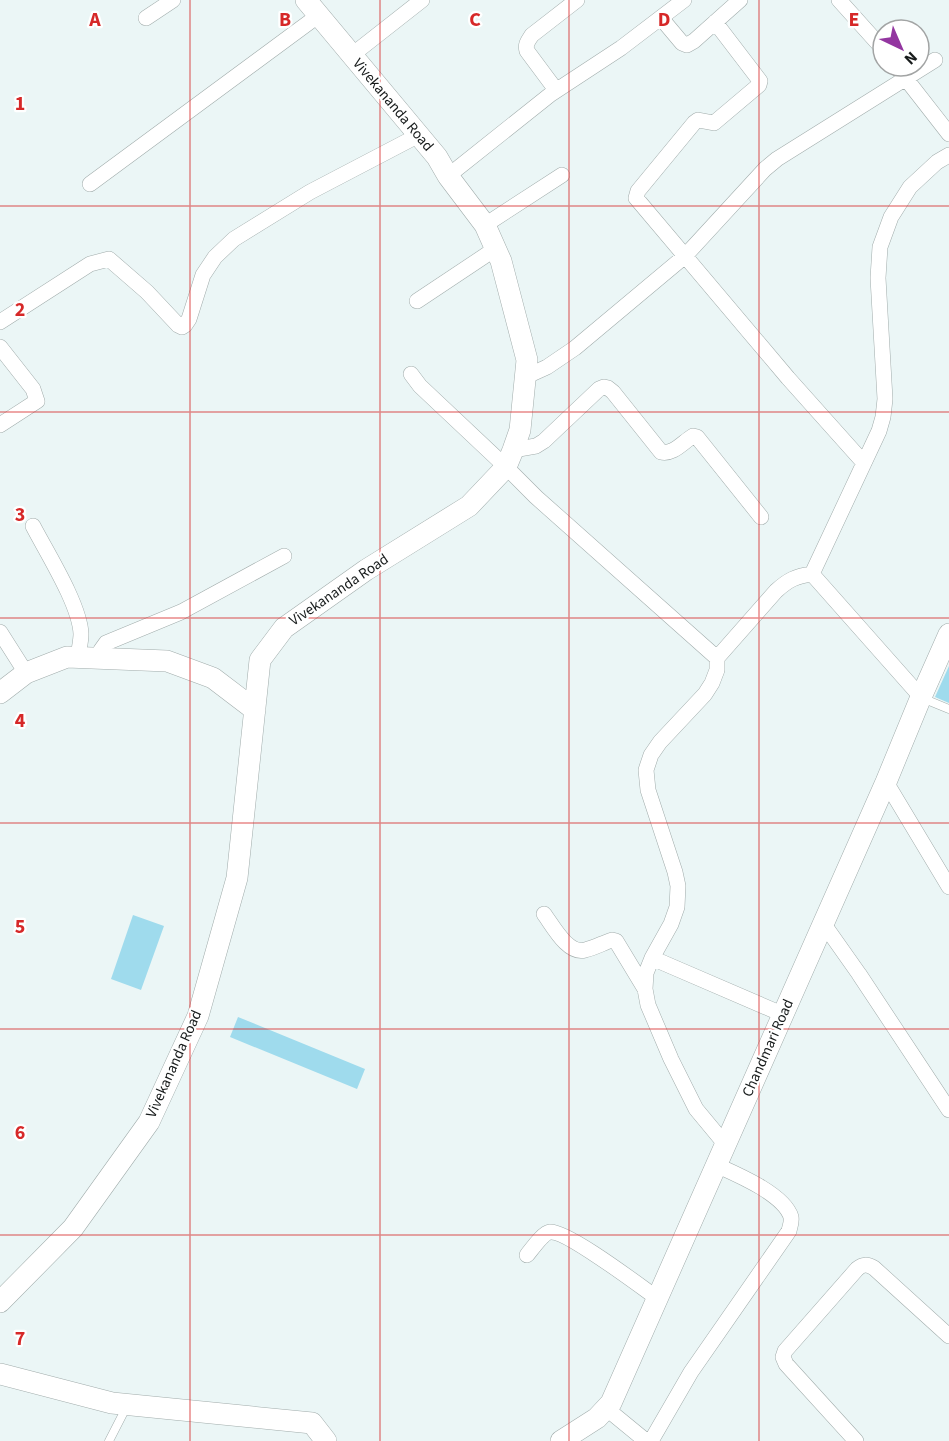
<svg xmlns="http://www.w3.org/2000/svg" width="949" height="1441" font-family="'Source Sans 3',sans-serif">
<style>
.building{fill:#9fdbed}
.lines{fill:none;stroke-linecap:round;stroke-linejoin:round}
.lane-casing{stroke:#a1acab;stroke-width:9}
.street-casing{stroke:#a1acab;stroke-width:16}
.secondary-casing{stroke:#a1acab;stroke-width:22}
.lane{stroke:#fff;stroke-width:8}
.street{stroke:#fff;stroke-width:15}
.secondary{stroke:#fff;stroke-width:21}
.grid{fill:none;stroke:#d62828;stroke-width:1.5;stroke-opacity:0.55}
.labels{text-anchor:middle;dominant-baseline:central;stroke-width:4.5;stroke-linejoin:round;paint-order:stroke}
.street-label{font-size:15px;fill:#171b1b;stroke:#fff}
.grid-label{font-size:20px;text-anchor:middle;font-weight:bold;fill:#d62828;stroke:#fff;stroke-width:4.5;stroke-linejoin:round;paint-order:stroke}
</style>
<rect width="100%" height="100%" fill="#ebf6f6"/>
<path class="building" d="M949 666V703L935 697Z
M133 915 164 926 141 990 111 979Z
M238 1017 365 1069 357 1089 230 1037Z"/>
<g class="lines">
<defs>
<path id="lane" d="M922 698 949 709
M109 1441 127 1406"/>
<path id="street" d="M839 0 883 49
M146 18 173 0
M661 18 682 43 687 45 694 41 740 0
M715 22 757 77 760 81 759 85 714 123 698 120 694 123 638 191 636 198 788 378 864 463
M352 55 422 0
M896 66 949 134
M556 90 527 51C525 44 528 41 532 35L577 0
M448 176 551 94 621 48 684 0
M90 184 319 15
M485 225 562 175
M417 301 495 249
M0 322 90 264 109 259 147 292 178 325 182 327 185 325 189 319 203 275 215 257 234 239 310 192 419 135
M0 347 33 389 37 401 0 425
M411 374 420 386 506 467 536 497 717 658V670L712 683 705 694 660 742 651 755 646 770 648 790 675 872 678 886 677 907 671 924 652 958 646 973 645 989 648 1005 671 1059 696 1109 725 1144
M525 377 547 367 575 348 685 256 765 169 777 159 935 60
M513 450 536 446 544 441 599 389 604 387 608 388 613 392 661 452C673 455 683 442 693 436L697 437 761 517
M33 526C47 553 80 605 81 634 81 641 79 649 78 657
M0 632 26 673
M98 658 101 650 106 643 181 612 284 556
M717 658 776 591C788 580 796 576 812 574
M921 697 812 574 879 431 883 417 885 399 878 278 880 247 891 217 910 187 937 162 949 155
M886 782 949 887
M544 914C553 926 568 955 585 950 594 948 603 943 612 940L616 941 645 989
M823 923 859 974 949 1110
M652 958 782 1014
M527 1255C532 1249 543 1233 550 1232 566 1230 640 1286 657 1298
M607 1409 646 1441
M651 1441 691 1372 789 1231C790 1226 792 1222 791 1217 784 1194 736 1174 716 1165
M856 1441 786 1364 783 1357 785 1351 857 1269C863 1264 867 1264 874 1268L949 1336"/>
<path id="secondary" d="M0 693 26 673 67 657 167 661 213 678 255 710
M0 1302 73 1228 149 1122 198 1016 237 878 260 660 284 628 366 570 469 506 506 467 513 450 520 430 527 360 501 261 485 225 448 176 437 157 306 0
M0 1374 112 1403 312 1423 326 1441
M561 1441 597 1418 611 1403 886 782 921 697 949 634"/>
</defs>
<use href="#lane" class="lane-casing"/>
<use href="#street" class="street-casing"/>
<use href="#secondary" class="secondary-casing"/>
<use href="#lane" class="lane"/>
<use href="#street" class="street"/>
<use href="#secondary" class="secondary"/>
</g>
<path class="grid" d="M190 0V1441M380 0V1441M569 0V1441M759 0V1441M0 206H949M0 412H949M0 618H949M0 823H949M0 1029H949M0 1235H949"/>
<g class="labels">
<g class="street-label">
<text transform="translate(393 105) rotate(50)">Vivekananda Road</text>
<text transform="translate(339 590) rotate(-34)">Vivekananda Road</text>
<text transform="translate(768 1048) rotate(-66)">Chandmari Road</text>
<text transform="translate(174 1064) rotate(-66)">Vivekananda Road</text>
</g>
</g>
<g class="grid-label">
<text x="95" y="26">A</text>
<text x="285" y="26">B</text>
<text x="475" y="26">C</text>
<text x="664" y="26">D</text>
<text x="854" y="26">E</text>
<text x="20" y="110">1</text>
<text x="20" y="316">2</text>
<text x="20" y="521">3</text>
<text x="20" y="727">4</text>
<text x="20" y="933">5</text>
<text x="20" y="1139">6</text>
<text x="20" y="1345">7</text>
</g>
<g transform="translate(901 48) rotate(136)"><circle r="28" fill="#ffffff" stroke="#a2a4a4" stroke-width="1.5"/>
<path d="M0-4.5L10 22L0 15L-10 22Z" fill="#9336a0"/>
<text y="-9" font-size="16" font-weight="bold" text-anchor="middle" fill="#171b1b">N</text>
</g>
</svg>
